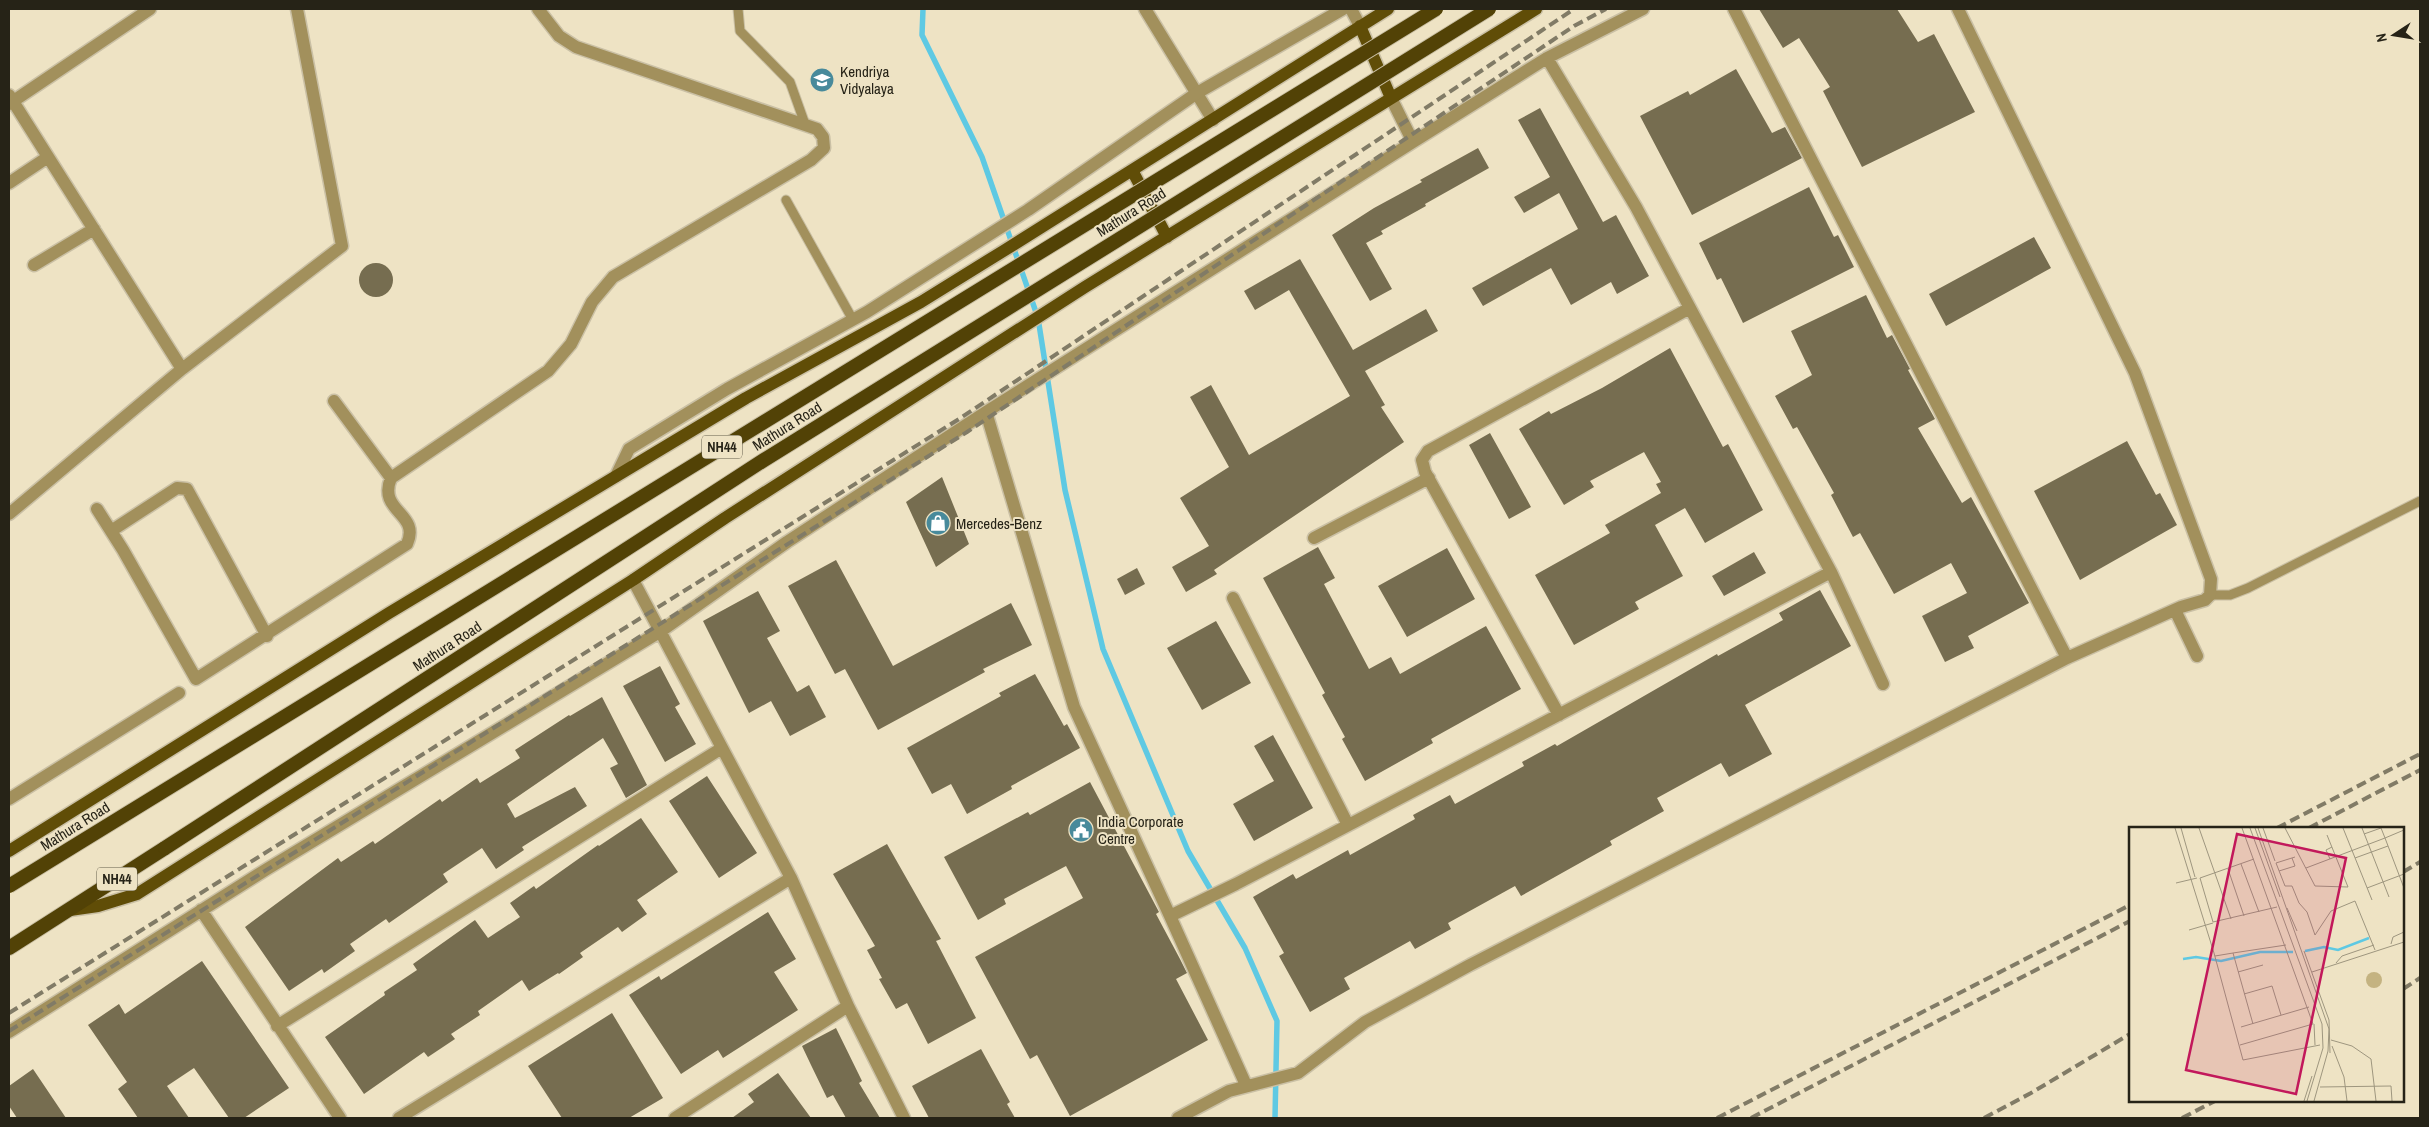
<svg xmlns="http://www.w3.org/2000/svg" width="2429" height="1127" font-family="'Archivo Narrow',sans-serif">
<style>
.lines{fill:none;stroke-linecap:round;stroke-linejoin:round}
.stream{stroke:#5ec9e3;stroke-width:5.5}
.building{fill:#766d50}
.service-casing{stroke:#cac0a5;stroke-width:11}
.minor-casing{stroke:#cac0a5;stroke-width:15}
.tertiary-casing{stroke:#cac0a5;stroke-width:15}
.primary-casing{stroke:#cac0a5;stroke-width:15}
.trunk-casing{stroke:#cac0a5;stroke-width:16}
.service{stroke:#a2905c;stroke-width:9}
.minor{stroke:#a2905c;stroke-width:12}
.tertiary{stroke:#a2905c;stroke-width:12}
.primary{stroke:#604d07;stroke-width:12}
.trunk{stroke:#524206;stroke-width:14}
.rail{stroke:#817b66;stroke-width:4;stroke-dasharray:10 5;stroke-linecap:butt}
.trunk-bridge-casing{stroke:#cac0a5;stroke-width:16;stroke-linecap:butt}
.trunk-bridge{stroke:#524206;stroke-width:14}
.labels{text-anchor:middle;dominant-baseline:central;stroke-width:4;stroke-linejoin:round;paint-order:stroke}
.shield{fill:#eee3c4;stroke:#625d4b;stroke-width:1}
.shield-label{font-size:14px;font-weight:bold;fill:#262317}
.poi-label{font-size:15px;fill:#262317;stroke:#eee3c4;text-anchor:start}
.street-label{font-size:15px;fill:#262317;stroke:#eee3c4}
.inset-river{fill:none;stroke:#5ec9e3;stroke-width:2.5}
.inset-road{fill:none;stroke:#9e967f;stroke-width:1}
.view{fill:#c2185b;fill-opacity:0.15;stroke:#c2185b;stroke-width:2.5}
.inset-edge{fill:none;stroke:#262317;stroke-width:2.5}
</style>
<rect width="100%" height="100%" fill="#eee3c4"/>
<g class="lines">
<path class="stream" d="M923 9 922 35 982 157 1038 318 1065 490 1103 649 1188 851 1245 948 1277 1021 1275 1118"/>
</g>
<path class="building" d="M1759 9H1897L1918 42 1934 34 1975 112 1862 167 1823 91 1830 87 1799 38 1783 48Z
M1736 69 1772 133 1785 127 1802 158 1692 215 1640 116 1688 91 1690 95Z
M1540 108 1603 222 1616 215 1649 276 1617 294 1611 282 1571 305 1551 268 1483 306 1472 288 1578 229 1559 193 1524 213 1514 197 1550 177 1518 120Z
M1478 148 1489 168 1425 204 1426 206 1381 231 1383 234 1366 243 1392 289 1370 301 1332 235 1374 208 1422 182 1420 180Z
M1809 187 1834 237 1838 235 1854 267 1743 323 1721 278 1717 280 1699 243Z
M2034 237 2051 268 1946 326 1929 294Z
M1300 259 1353 350 1426 309 1438 331 1365 371 1385 405 1381 407 1404 442 1214 570 1217 574 1186 592 1172 567 1209 546 1180 498 1229 467 1190 397 1211 385 1249 455 1350 396 1289 290 1255 310 1244 291Z
M359 280a17 17 0 1 1 34 0a17 17 0 1 1-34 0Z
M1866 295 1887 338 1892 335 1910 369 1908 370 1935 419 1918 428 1962 503 1971 497 2029 603 1968 636 1974 648 1945 662 1922 616 1967 593 1951 563 1894 594 1860 533 1853 537 1831 495 1834 493 1797 427 1793 429 1775 396 1812 375 1791 331Z
M1670 348 1723 447 1728 444 1763 510 1705 543 1685 508 1655 525 1683 576 1635 602 1639 609 1574 645 1535 575 1610 533 1605 525 1661 493 1656 484 1661 482 1644 452 1590 481 1594 487 1564 505 1519 429 1549 411 1551 414 1602 388Z
M1490 433 1531 507 1509 519 1469 445Z
M2127 441 2156 495 2160 493 2177 525 2080 580 2034 491Z
M942 477 969 544 936 567 906 502Z
M1318 547 1335 578 1324 584 1369 669 1391 657 1400 674 1486 626 1521 689 1431 739 1433 743 1365 781 1342 739 1345 737 1322 695 1325 693 1263 578Z
M1447 548 1475 599 1407 637 1378 586Z
M1754 552 1766 573 1724 596 1712 576Z
M836 560 893 666 1011 603 1032 645 983 669 985 672 878 730 845 669 835 674 788 586Z
M1137 568 1145 584 1125 595 1117 579Z
M1820 590 1851 646 1745 705 1772 754 1729 777 1721 763 1657 798 1664 811 1610 841 1612 845 1521 896 1515 886 1448 923 1451 929 1415 949 1410 941 1344 978 1350 989 1310 1012 1279 956 1284 953 1253 897 1293 874 1296 879 1348 850 1350 855 1415 819 1413 815 1450 795 1455 804 1524 766 1522 762 1555 744 1557 746 1717 654 1718 656 1783 620 1779 613Z
M758 591 780 631 767 638 797 692 809 685 826 717 790 736 771 701 749 713 703 621Z
M1216 621 1251 683 1202 710 1167 648Z
M660 666 680 704 675 707 696 744 665 762 623 686Z
M1035 674 1064 726 1067 724 1080 748 1011 786 1012 789 967 814 951 784 932 794 907 748 1001 696 999 693Z
M602 697 647 785 626 798 610 768 618 764 603 738 507 804 515 818 575 787 587 806 522 847 524 850 496 869 482 848 443 874 448 882 389 923 386 919 350 944 355 951 324 973 322 969 289 991 245 927 338 858 341 862 373 841 375 844 440 799 442 802 477 778 480 783 520 758 515 750 569 715 570 716Z
M1273 735 1313 808 1254 841 1233 804 1274 781 1254 746Z
M707 776 757 853 719 878 669 801Z
M1090 782 1159 912 1156 914 1180 959 1187 973 1176 979 1208 1040 1070 1116 1037 1055 1030 1059 975 957 1083 898 1066 866 1004 899 1006 904 978 920 944 857 1028 812 1030 815Z
M641 818 678 872 637 900 647 914 622 932 618 927 580 953 583 957 559 974 558 973 529 991 522 980 478 1011 480 1015 451 1034 455 1039 428 1057 424 1052 364 1094 325 1037 385 995 384 992 417 970 413 964 475 920 488 938 520 917 510 903 534 886 536 889 598 845 599 846Z
M887 844 941 939 936 941 976 1018 928 1044 907 1003 896 1009 879 979 882 978 867 950 875 946 833 874Z
M768 912 796 959 774 972 798 1010 723 1058 718 1050 681 1074 629 995 659 976 661 980Z
M202 961 289 1088 244 1118H229L194 1068 167 1086 189 1118H138L118 1089 127 1082 88 1025 119 1004 125 1014Z
M612 1013 663 1098 629 1118H562L528 1066Z
M836 1028 862 1081 859 1083 880 1118H846L833 1095 827 1098 811 1065 802 1046Z
M981 1049 1010 1102 1007 1104 1015 1118H929L912 1086Z
M33 1069 66 1118H17L9 1106V1086Z
M778 1073 811 1118H732L754 1102 748 1094Z"/>
<g class="lines">
<defs>
<path id="service" d="M738 9 740 31 790 82 805 124
M786 200 853 320
M2210 595H2230L2248 588 2420 501"/>
<path id="minor" d="M1145 9 1213 120
M1351 9 1360 26
M1734 9 2067 658
M1547 58 1636 207 1831 572 1883 684
M9 95 182 369
M1391 98 1413 142
M9 104 150 9
M9 183 48 157
M34 265 94 229
M334 401 391 478
M986 412 1074 707 1170 916 1236 884 1831 572
M97 509 123 550 196 679 407 544C421 513 377 512 391 478L548 371 571 344 592 302 613 277 811 160 824 148 823 137 817 129 576 47 559 36 538 9
M9 514 182 369 342 246 297 9
M111 531 177 488 187 489 267 636
M1314 538 1429 478
M633 580 791 878 848 1006 904 1118
M1233 598 1348 825
M2175 610 2197 656
M1559 715 1425 472 1422 460 1428 451 1690 308
M9 799 179 693
M201 910 340 1118
M1170 916 1246 1085
M277 1026 722 748
M9 1032 267 869 661 631 787 542 986 412 1413 142 1547 58 1643 9
M399 1118 791 878
M675 1118 848 1006
M1178 1118 1229 1091 1298 1073 1365 1022 1470 965 2067 658 2181 607 2205 600 2210 595 2211 579 2135 373 1958 9"/>
<path id="tertiary" d="M616 476 629 449 727 389 867 312 1028 210 1197 93 1343 9"/>
<path id="primary" d="M1360 26 1391 98
M1132 170 1167 237
M9 851 389 613 746 398 921 302 1005 250 1388 9
M70 910 98 906 137 894 633 580 725 518 1085 287 1536 9"/>
<path id="trunk" d="M9 948 165 848"/>
</defs>
<use href="#service" class="service-casing"/>
<use href="#minor" class="minor-casing"/>
<use href="#tertiary" class="tertiary-casing"/>
<use href="#primary" class="primary-casing"/>
<use href="#trunk" class="trunk-casing"/>
<use href="#service" class="service"/>
<use href="#minor" class="minor"/>
<use href="#tertiary" class="tertiary"/>
<use href="#primary" class="primary"/>
<use href="#trunk" class="trunk"/>
<path class="rail" d="M2277 828 2420 754
M2309 828 2420 770
M2403 872 2420 862
M2403 989 2420 978
M9 1013 959 419 1574 9
M9 1031 967 432 1574 26 1606 9
M1717 1118 2130 905
M1751 1118 2130 921
M1984 1118 2031 1093 2130 1034
M2182 1118 2215 1101"/>
<defs>
<path id="trunk-bridge" d="M165 848 764 460 1489 9
M9 886 1436 9"/>
</defs>
<use href="#trunk-bridge" class="trunk-bridge-casing"/>
<use href="#trunk-bridge" class="trunk-bridge"/>
</g>
<defs>
<symbol id="school-disc" viewBox="-11 -11 22 22"><circle r="9.5" fill="#488a9b" stroke="#eee3c4"/><path d="M0-5L7-2L0 1L-7-2ZM-4 1L0 2.5L4 1V4Q0 6-4 4Z" fill="#fff"/></symbol>
<symbol id="shop-disc" viewBox="-11 -11 22 22"><circle r="9.5" fill="#488a9b" stroke="#eee3c4"/><path d="M-5-2.5h2.3a2.7 3.5 0 0 1 5.4 0H5L5.5 6h-11ZM-1.5-2.5h3a1.5 2.3 0 0 0-3 0Z" fill="#fff"/></symbol>
<symbol id="civic-disc" viewBox="-11 -11 22 22"><circle r="9.5" fill="#488a9b" stroke="#eee3c4"/><path d="M-.6-6.5H3V-4.5H.6V-3L4-1V1h2V6H-6V1h2V-1L-.6-3ZM-1.2 2.5V6h2.4V2.5Z" fill="#fff"/></symbol>
</defs>
<g fill-rule="evenodd">
<use href="#school-disc" x="808" y="66" width="28" height="28"/>
<use href="#shop-disc" x="924" y="509" width="28" height="28"/>
<use href="#civic-disc" x="1067" y="816" width="28" height="28"/>
</g>
<g class="labels">
<g class="shield">
<rect x="702" y="435.5" width="40" height="23" rx="4"/>
<rect x="97" y="867.5" width="40" height="23" rx="4"/>
</g>
<g class="shield-label">
<text x="722" y="447">NH44</text>
<text x="117" y="879">NH44</text>
</g>
<g class="poi-label">
<text x="840" y="71">Kendriya<tspan x="840" dy="17">Vidyalaya</tspan></text>
<text x="956" y="523">Mercedes-Benz</text>
<text x="1098" y="821">India Corporate<tspan x="1098" dy="17">Centre</tspan></text>
</g>
<g class="street-label">
<text transform="translate(1131 212) rotate(-32)">Mathura Road</text>
<text transform="translate(787 426) rotate(-32)">Mathura Road</text>
<text transform="translate(447 646) rotate(-33)">Mathura Road</text>
<text transform="translate(75 826) rotate(-32)">Mathura Road</text>
</g>
</g>
<g transform="translate(2129 827)">
<rect width="275" height="275" fill="#eee3c4"/>
<path d="M237 153a8 8 0 1 1 16 0a8 8 0 1 1-16 0Z" fill="#c4b381"/>
<path class="inset-river" d="M176 124 195 120 209 123 240 111M54 132 67 130 92 134 131 125H164"/>
<path class="inset-road" d="M46 1 85 126 114 233 191 218M52 1 66 50M70 1 102 92M121 1 193 197 194 221 178 274M126 1 151 70M129 1 200 202 199 224 185 274M134 1 146 34M156 1 186 59 219 60 198 8M214 1 243 73M233 1 260 70M275 3 256 11 275 61M235 7 252 1M166 30 147 36 156 59H163L170 76 178 85 186 108 202 84 226 74 246 123M226 31 259 19M125 32 71 51 84 95 148 80M201 32 197 23 203 20M112 37 130 85M177 41 256 11 252 1M99 42 115 89M150 44 166 39 163 31M47 56 68 51M238 61 275 47M158 81 168 104M60 103 84 96M262 117 264 110 275 105M175 124 200 193 201 226M86 129 104 126M207 136 213 129 245 118M109 145 134 138M183 145 275 115M115 167 143 159 152 188M124 197 104 126 157 118M185 197 186 218M112 200 180 180M202 213 223 219 242 232 247 274M111 218 184 197 113 1M203 219 215 250 218 274M191 260 262 259 263 274M175 274 183 249"/>
<path class="view" d="M108 7 217 31 167 267 57 243Z"/>
<rect width="275" height="275" class="inset-edge"/>
</g>
<rect width="2429" height="1127" fill="none" stroke="#262317" stroke-width="20"/>
<g transform="translate(2394 35) rotate(258)" stroke="#eee3c4" stroke-width="4" paint-order="stroke">
<path d="M0-4L9 19L0 12L-9 19Z" fill="#262317"/>
<text y="-8" font-size="14" font-weight="bold" text-anchor="middle" fill="#262317">N</text>
</g>
</svg>
